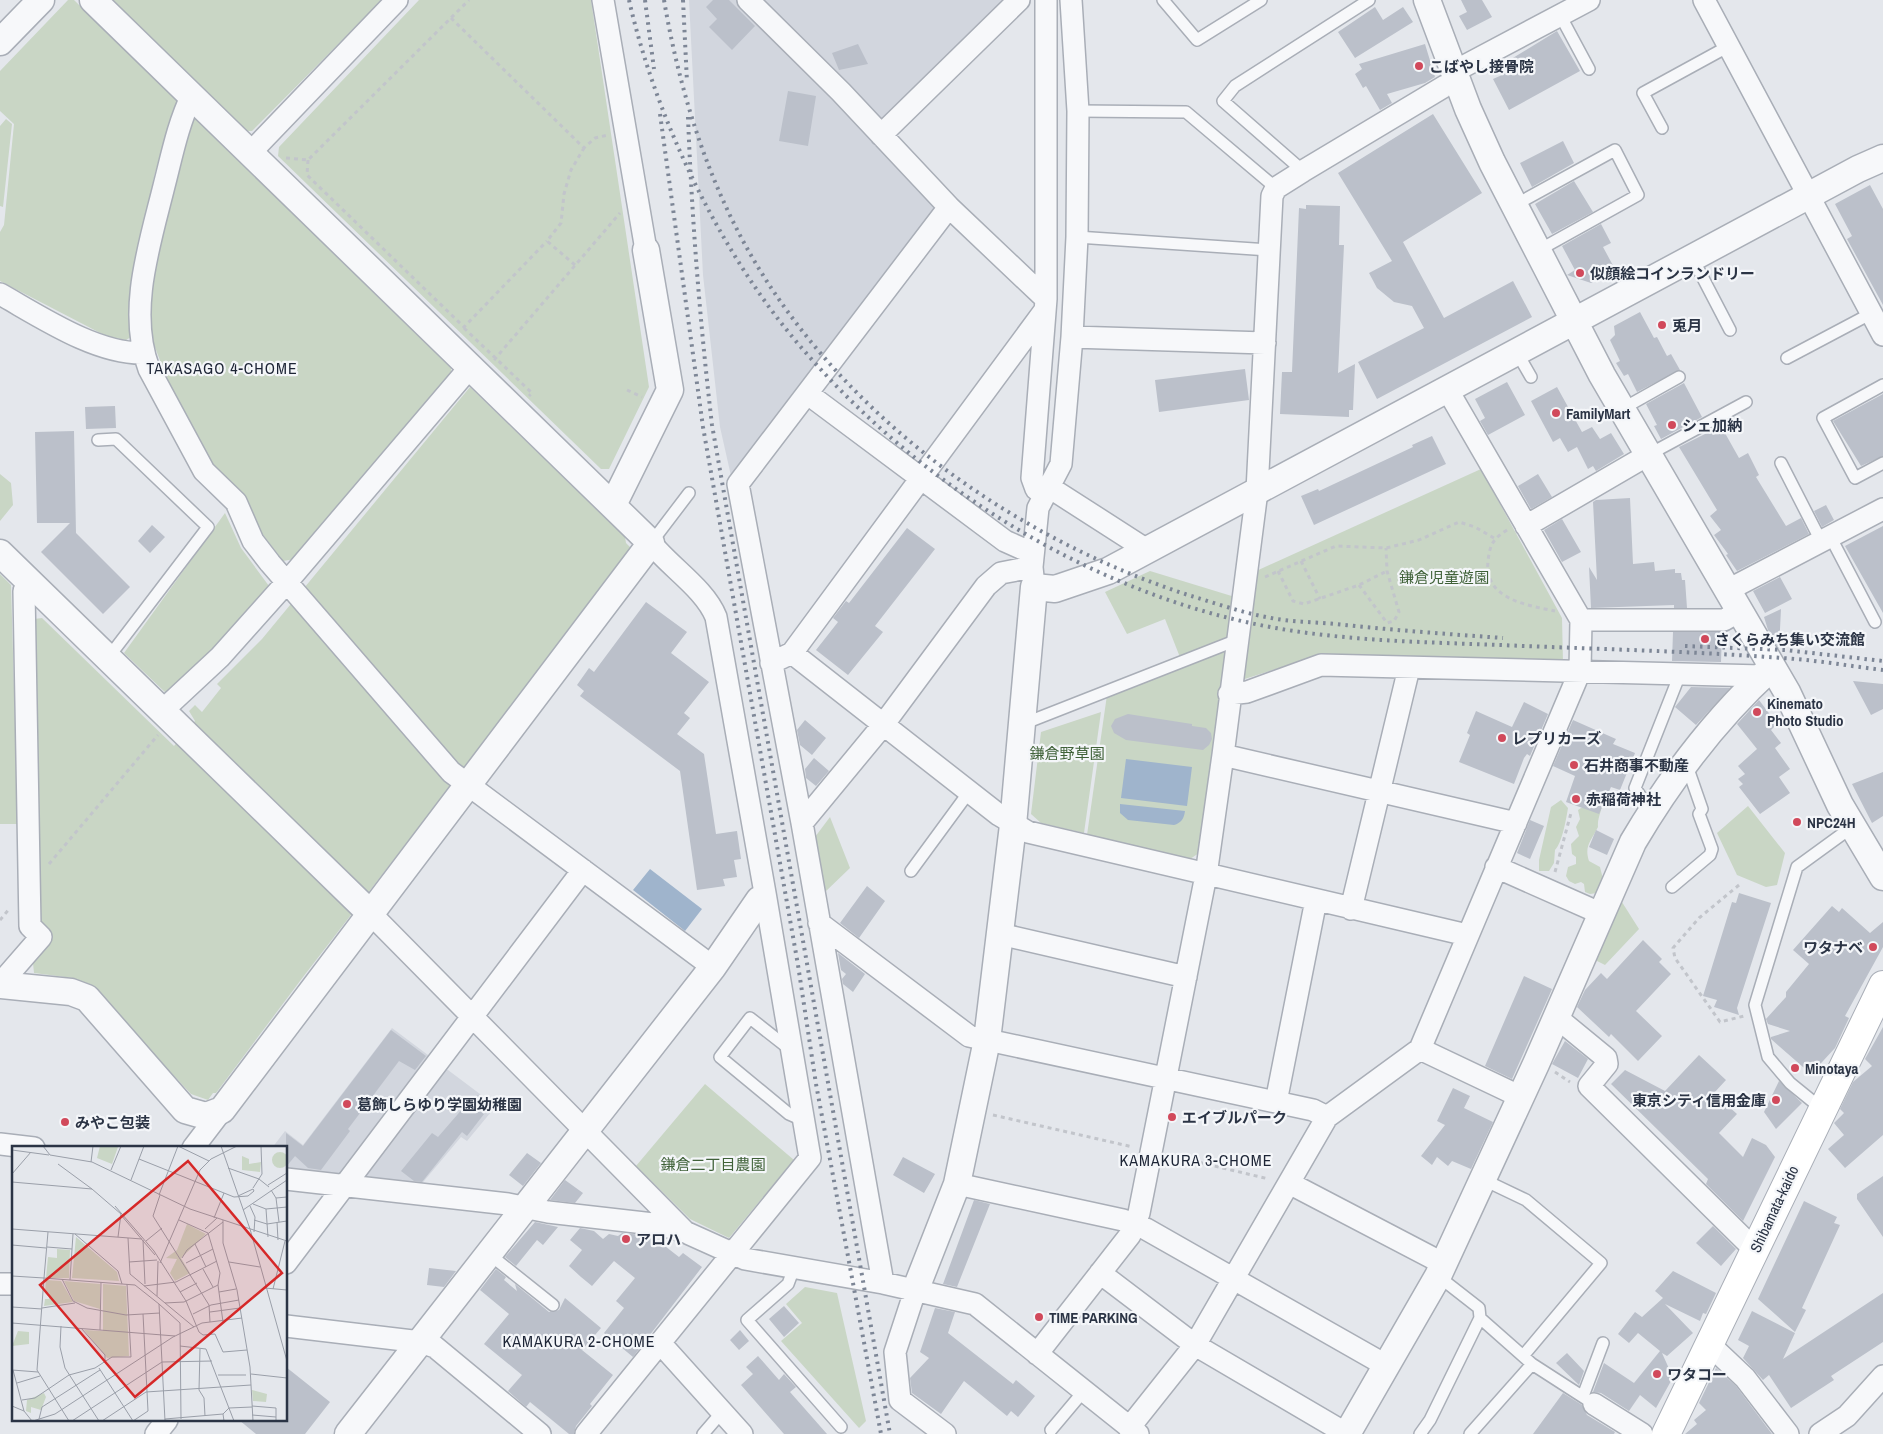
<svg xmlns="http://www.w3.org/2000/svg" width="1883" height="1434" font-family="'Archivo Narrow','Noto Sans JP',sans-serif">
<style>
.built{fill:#d2d6de}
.green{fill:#c9d6c5}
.water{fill:#9fb4cc}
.building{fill:#bbc0ca}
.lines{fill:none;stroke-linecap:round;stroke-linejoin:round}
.service-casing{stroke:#a9aeb7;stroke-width:14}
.minor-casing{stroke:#a9aeb7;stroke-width:24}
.tertiary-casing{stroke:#a9aeb7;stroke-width:29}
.secondary-casing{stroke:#a9aeb7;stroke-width:30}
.path{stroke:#c2c5cb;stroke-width:3;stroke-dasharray:4 4;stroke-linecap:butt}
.service{stroke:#f7f8fa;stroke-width:11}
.minor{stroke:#f7f8fa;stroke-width:21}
.tertiary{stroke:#f7f8fa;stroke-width:26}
.secondary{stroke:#fff;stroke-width:28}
.rail{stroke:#7d8696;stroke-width:4;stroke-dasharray:2.5 5;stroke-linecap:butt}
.poi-dot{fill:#d1495b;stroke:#f4f6f9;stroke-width:2}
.labels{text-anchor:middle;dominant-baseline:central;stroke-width:4.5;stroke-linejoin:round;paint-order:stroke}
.poi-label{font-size:15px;font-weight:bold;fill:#2b3445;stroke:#f4f6f9;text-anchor:start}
.park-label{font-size:15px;fill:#3f6138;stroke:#f4f6f9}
.street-label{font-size:15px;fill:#2b3445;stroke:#f4f6f9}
.neighbourhood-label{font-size:16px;letter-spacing:1px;fill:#1d2536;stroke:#f4f6f9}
.inset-road{fill:none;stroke:#9a9fa9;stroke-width:1}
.view{fill:#d62828;fill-opacity:0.15;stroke:#d62828;stroke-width:2.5}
.inset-edge{fill:none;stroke:#2b3445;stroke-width:2.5}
</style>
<rect width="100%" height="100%" fill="#e4e7ec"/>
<path class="built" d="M689 0H1012L873 136 936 200V211L731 476 720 427 703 275Z
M392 1028 496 1106 467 1141 461 1137 419 1187 286 1171V1148H272L285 1131 303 1145Z"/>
<path class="green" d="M68 0H74L177 101 155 173 134 267 131 287V337L126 340 106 336 0 281V232L4 225 14 124 0 111V71Z
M105 0H382L252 131H247Z
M419 0H591L649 387 609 469H601L278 156 279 147Z
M195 118 451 368V374L295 559 283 561 260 531 245 496 210 462 170 387 150 334V302L159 248 191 121Z
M6 119 12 124 3 207 0 206V126Z
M470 387 625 537 626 543 633 550 303 977 216 1093H213L208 1100 191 1094 88 984 73 978 34 973 33 963 40 914 34 619 42 618 174 746 195 721 189 711 195 705 202 712 221 688 217 684 262 639Z
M1481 469 1562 618 1563 663 1310 658 1223 686 1199 853 1190 859 1087 835 1107 695 1183 665 1165 619 1127 634 1105 592 1150 571 1248 601 1254 572Z
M0 474 11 483 13 505 0 521Z
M225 513 241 548 269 586 225 640 168 695 124 653Z
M0 574 11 585 18 824H0Z
M1101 712 1084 833 1041 823 1031 814 1041 732Z
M1601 795C1605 808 1597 815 1598 827 1591 841 1584 846 1589 861L1600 867 1603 879 1597 893 1590 894 1585 892 1584 884 1581 882 1575 884 1569 881 1566 876 1568 867 1576 864V857L1572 854 1571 844 1579 836 1576 827 1580 819 1578 810Z
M1561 800 1568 808C1566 820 1562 843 1555 850L1554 863 1549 871H1539V860L1551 807Z
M1748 806 1785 853 1777 885 1766 887 1737 875 1717 833Z
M830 817 850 868 824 893 815 837Z
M1620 899 1639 929 1605 965 1593 959Z
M705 1084 794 1160 729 1238 690 1219 636 1166Z
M805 1287 837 1293 866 1421 859 1428 781 1341 802 1323 786 1304Z"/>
<path class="water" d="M1126 759 1192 767 1187 806 1121 798Z
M1120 804 1185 811C1184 819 1181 823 1174 825L1128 820 1120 813Z
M650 869 702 909 685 931 633 890Z"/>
<path class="building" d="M713 0H729L755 26 732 50 709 27 717 19 706 7Z
M1461 0H1482L1492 17 1467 30 1459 16 1467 12Z
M1375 7 1383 20 1403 7 1413 22 1355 58 1338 32Z
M1557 31 1580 71 1509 110 1493 79 1502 75 1498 67Z
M858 44 868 64 839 70 832 53Z
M1425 44 1435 77 1425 83 1387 94 1392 103 1380 110 1366 86 1363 88 1355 74 1362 69 1359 64Z
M788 91 816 96 808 146 779 141Z
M1433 114 1482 193 1403 242 1444 318 1513 281 1532 317 1377 399 1358 362 1424 328 1412 306 1394 302 1377 288 1369 273 1392 261 1338 173Z
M1563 141 1574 163 1532 187 1520 163Z
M1574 181 1593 212 1552 234 1535 204Z
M1870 185 1883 209V305L1847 239 1852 236 1835 204Z
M1306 205 1340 206 1339 245H1344L1338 373 1355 364 1353 410H1349V417L1280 414 1282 372H1292L1299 208 1306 209Z
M1601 224 1611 243 1603 247 1616 271 1591 283 1567 275 1575 270 1562 246Z
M1640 312 1654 338 1657 337 1667 356 1671 354 1680 370 1637 392 1628 374 1624 376 1616 363 1620 361 1610 340 1615 335 1614 326Z
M1245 369 1249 400 1159 412 1155 380Z
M1507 382 1525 415 1488 435 1480 421 1485 418 1475 399Z
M1684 383 1702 417 1661 439 1654 426 1657 425 1646 404Z
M1557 387 1582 432 1592 427 1600 439 1611 433 1624 454 1596 471 1593 466 1588 469 1577 447 1568 452 1560 438 1553 442 1531 401Z
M1883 394V456L1861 466 1833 421Z
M115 406 116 428 86 429 85 407Z
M1721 426 1739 458 1748 453 1759 475 1756 477 1786 526 1801 518 1809 534 1737 571 1726 555 1728 554 1714 535 1721 530 1710 516 1717 510 1679 447Z
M74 431 76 533 130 587 103 614 41 552 70 523H37L35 432Z
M1432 436 1446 464 1314 525 1301 496 1318 489 1319 491 1413 447 1412 445Z
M1538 474 1552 497 1531 509 1518 486Z
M1630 498 1633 564 1654 562 1655 571 1675 569V573H1681L1682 580H1685L1687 608H1674V605L1591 608 1589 567 1597 580 1593 502 1596 500Z
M1826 505 1834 520 1822 527 1814 511Z
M1562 519 1581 552 1562 562 1544 530Z
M152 525 165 537 150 553 138 541Z
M1883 526V613L1845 546Z
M907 528 935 549 875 626 883 632 848 675 816 650 838 622 833 618 846 601 849 603Z
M1780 577 1792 599 1765 613 1753 591Z
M646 602 687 632 671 653 709 682 684 713 690 718 677 734 704 754 716 834 737 831 741 859 734 860 737 877 723 879 725 886 697 890 680 771 580 696 584 691 577 685 589 668 594 672Z
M1781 609 1779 649 1768 630 1764 617Z
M1673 632H1722L1721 662 1672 661Z
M1853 681 1883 684V709L1871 715Z
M1691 687 1730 688 1696 725 1675 707Z
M1759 700 1777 724 1771 730 1781 743 1775 748 1790 769 1779 777 1790 793 1760 814 1739 787 1743 784 1738 779 1745 774 1738 766 1757 749 1737 724Z
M1524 702 1548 714 1530 756 1527 754 1524 758 1514 784 1459 762 1470 735 1467 733 1476 711 1512 727Z
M1128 714 1192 724V726L1206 728 1211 733 1212 739 1209 745 1203 750 1126 740 1114 733 1111 726 1115 719Z
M805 720 826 738 812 755 800 745 797 730Z
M1573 720 1616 739 1613 744 1635 753 1620 790 1611 787 1599 814 1566 802 1575 776 1553 766Z
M814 758 829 771 816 786 806 778 805 769Z
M1883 772V816L1872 823 1852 784Z
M1530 820 1544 826 1530 859 1517 853Z
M1596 830 1614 839 1607 855 1589 847Z
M867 886 885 901 859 938 840 923Z
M1739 893 1771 903 1737 1008 1739 1015 1714 1007 1717 1000 1703 996 1732 902 1736 903Z
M1832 906 1839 912 1842 908 1870 933 1883 922V947L1845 1016 1849 1018 1835 1048 1811 1074 1771 1039V1037L1790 1031 1768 1024 1766 1019 1786 997V992L1809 964 1793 950Z
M1643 940 1662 959 1659 962 1671 974 1636 1011 1662 1036 1638 1061 1611 1034 1609 1037 1577 1007 1585 990 1601 973 1607 979Z
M838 953 865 974 853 992 843 984 842 979 846 974 841 970Z
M1524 976 1552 989 1512 1079 1485 1066Z
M1883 1027V1135L1845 1168 1828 1149 1844 1135 1834 1123 1844 1113 1840 1109 1853 1082 1872 1066 1865 1059Z
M391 1030 426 1056 415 1070 399 1061 348 1129 350 1131 321 1170 308 1168 295 1156 300 1150 286 1167V1133L303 1146Z
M1565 1041 1588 1059 1578 1078 1552 1064Z
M1699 1055 1726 1080 1714 1093 1737 1114 1719 1133 1743 1157 1752 1138 1766 1145 1775 1157 1743 1221 1706 1184 1708 1179 1611 1084 1625 1070 1665 1091Z
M1779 1081 1802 1103 1776 1129 1764 1112Z
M1453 1088 1470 1096 1464 1108 1493 1122 1471 1169 1452 1161 1448 1166 1437 1157 1432 1165 1421 1156 1445 1125 1437 1121Z
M478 1095 491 1105 467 1136 462 1132 422 1182 414 1181 401 1171 432 1133 438 1137 470 1100 472 1102Z
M527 1153 541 1163 523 1186 509 1175Z
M903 1157 935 1174 924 1193 893 1175Z
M1883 1176V1237L1857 1199V1194Z
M565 1180 583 1193 575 1203 550 1200Z
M974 1200 990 1204 957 1287 943 1284Z
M1804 1201 1837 1217 1834 1223 1840 1225 1802 1308 1806 1310 1795 1332 1758 1299Z
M535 1222 558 1227 543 1245 537 1240 516 1266 505 1257Z
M1713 1226 1736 1249 1721 1266 1696 1243Z
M580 1228 594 1231 603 1239 609 1234 618 1236 622 1233 652 1236 679 1257 683 1253 702 1267 633 1357 604 1333 624 1308 616 1301 635 1278 614 1261 592 1286 581 1277 569 1266 582 1250 570 1240Z
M429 1268 456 1271 444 1287 427 1285Z
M496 1269 506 1277 504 1280 517 1291 515 1284 549 1312 559 1310 565 1298 601 1328 582 1350 613 1375 590 1404 592 1406 576 1426 574 1434H569L530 1402 526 1407 508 1391 522 1375 484 1344 509 1314 480 1290Z
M1673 1271 1716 1293 1706 1314 1703 1313 1700 1321 1665 1304 1693 1333 1667 1356 1662 1353 1671 1373V1381L1656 1408 1640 1395 1629 1411 1601 1393 1593 1392 1604 1363 1634 1383 1660 1351 1638 1333 1629 1343 1618 1334 1635 1312 1642 1317 1663 1298 1655 1291Z
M1883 1293V1342L1831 1376 1834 1380 1791 1408 1769 1375 1763 1380 1743 1358 1749 1346 1738 1340 1752 1311 1795 1333 1783 1359Z
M784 1306 799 1323 784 1337 769 1319Z
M935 1308 955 1312 948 1333 1013 1384 1016 1380 1035 1396 1018 1417 1011 1411 1007 1416 964 1381 941 1414 912 1393 910 1378 929 1358 920 1352Z
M740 1330 749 1341 739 1350 730 1340Z
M1567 1353 1584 1371 1579 1385 1556 1363Z
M758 1356 779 1380 784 1374 796 1387 790 1392 827 1434H784L741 1385 753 1374 746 1367Z
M286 1367 330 1402 305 1434H256L239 1420H286Z
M1716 1368 1736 1386 1772 1434H1685L1697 1424 1694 1420 1706 1410 1699 1403Z
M1563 1393 1582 1405 1587 1415 1615 1432 1614 1434H1533Z"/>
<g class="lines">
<defs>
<path id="service" d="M1163 0 1197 40 1261 0
M1560 15 1589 69
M1078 111 1186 112 1276 188
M1662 128 1643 93 1729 46
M1303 171 1223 101 1235 86 1369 0
M1515 205 1615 150 1638 195 1539 250
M1077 237 1269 250
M1692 257 1730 330
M1516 351 1531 377
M1787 358 1872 313
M1883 385 1823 418 1855 478 1883 463
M1622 409 1679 377
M98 440 116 439 208 527 108 658
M1648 455 1746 402
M1781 463 1821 541
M1830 536 1875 622
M651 543 689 493
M1023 724 1237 640
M1651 812 1635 788 1680 674
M911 871 969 792
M1672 887 1710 855 1712 849 1699 814 1702 809 1686 763
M792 1051 750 1018 720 1057 789 1114 805 1121
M1822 1109 1790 1083 1768 1057 1755 1005 1797 867 1852 827
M1482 1179 1526 1200 1601 1263 1523 1356
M489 1254 553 1305
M794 1268 788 1284 747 1320 841 1427
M1438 1276 1479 1308 1480 1318 1532 1364 1594 1404
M1583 1396 1603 1343
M1051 1430 1083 1392
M703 1434 722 1412
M1420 1434 1430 1420 1480 1318
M1470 1434 1532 1364"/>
<path id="minor" d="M603 0 646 250
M748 0 841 92 949 207 1046 299
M1704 0 1883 335
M1455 71 1589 0
M192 95C178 124 172 155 164 186 150 243 127 311 149 369L204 471 236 502 253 541 270 563 451 772 713 967
M881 135 1019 0
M251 152 397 0
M0 294C41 317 96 354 143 353
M1072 337 1265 343
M808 394 1005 541 1023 549 1033 550
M1049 487 1147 550
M1045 494 1036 489 1032 478 1046 299V0
M1526 526 1648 455
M651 543C670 567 705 589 716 617L765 893 759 900
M1034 587 1032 567 1038 508 1061 464 1072 337 1077 237 1078 111 1071 0
M1726 591 1883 509
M1581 620H1724L1738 612
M792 653 1045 310
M771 663 792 653 999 815 1028 832 1467 935
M1229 694 1247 692 1321 665 1762 676
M162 711 220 657 287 582 471 366
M1223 755 1516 823
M802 823 883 725 986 586 1001 573 1032 567
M1496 867 1602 914
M1351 909 1409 668
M370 913 685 1232
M819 923 969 1036 1313 1110 1327 1117
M1000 934 1186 977
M0 984 41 937 30 926 24 591 31 583
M1556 1017 1606 1058 1607 1064 1589 1086 1755 1250
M1420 1049 1521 1097
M1276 1102 1316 900
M0 1144 34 1148
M193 1148 222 1110
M286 1179 508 1204 548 1212 662 1225 685 1232 745 1259 883 1283 975 1304 1138 1434
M1289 1183 1444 1264
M957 1184 1123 1220 1146 1229 1387 1366
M286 1263 583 870
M1100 1273 1195 1345 1347 1434
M883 1283 802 823 738 484 949 207
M0 1284H14
M915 1291 895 1352 900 1400 945 1434
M286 1326 421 1342 435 1347 540 1434
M661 1344 742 1434
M1709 1344 1745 1378 1788 1434
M1037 1354 1130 1235 1139 1213 1206 875 1223 755 1257 491 1272 196 1276 188 1303 171 1445 86 1459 82
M1594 1404 1642 1434
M1129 1428 1195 1345 1327 1117 1420 1049 1580 671 1581 620 1447 389
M156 1434 167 1420
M586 1434 810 1158 765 893
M1820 1434 1847 1416 1883 1376"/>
<path id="tertiary" d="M1427 0 1468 109 1492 162 1602 375 1787 692 1840 805 1883 877
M0 42 41 0
M613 505 670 390 646 250
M0 553 370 913
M0 985 71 992 87 998 185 1110 206 1116 222 1110 651 543 93 0
M915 1291 957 1184 987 1040 1013 825 1034 587 1055 589 1108 571 1858 169 1883 158
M348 1434 713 967 759 900
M1347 1434 1438 1276 1536 1064 1633 842C1672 776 1715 719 1772 667"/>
<path id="secondary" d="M1666 1434 1883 985"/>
</defs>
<use href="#service" class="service-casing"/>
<use href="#minor" class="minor-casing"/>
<use href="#tertiary" class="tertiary-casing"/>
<use href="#secondary" class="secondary-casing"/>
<path class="path" d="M451 18 584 148 595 138 608 135
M286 158 308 160 469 0
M308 160 307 175 464 327 547 241
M575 265 547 241 561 223 564 194 571 170 584 148
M464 328 532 393 529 396
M494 360 620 213
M627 390 642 397
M1507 530C1493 539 1490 544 1488 561 1484 599 1526 605 1555 611
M1301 561 1320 599
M1278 571 1293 601 1304 604 1359 585 1387 571
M1265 577 1336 546 1386 548 1419 540 1459 522 1475 527 1494 538
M1359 585 1387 623 1394 621 1399 612 1387 571 1386 548
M49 864 158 735
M1555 872 1571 813
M1739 885 1699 918 1673 948 1675 958 1720 1022 1744 1016
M0 920 10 908
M1555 1072 1570 1082
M993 1115 1133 1147
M1168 1155 1269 1179"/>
<use href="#service" class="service"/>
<use href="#minor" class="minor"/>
<use href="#tertiary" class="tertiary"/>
<use href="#secondary" class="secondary"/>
<path class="rail" d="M629 0C654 111 712 235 782 324 899 472 1079 590 1265 626 1342 641 1422 642 1500 645 1594 649 1688 651 1782 658 1816 660 1849 666 1883 670
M645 0 654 69
M664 0C680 94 710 190 761 272 856 425 1017 539 1188 595 1215 603 1243 613 1271 618 1292 622 1314 622 1335 624 1391 630 1447 634 1503 638
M683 0 687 82
M660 114 703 427 798 965 816 1084 881 1434
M688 117C692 221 700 323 712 425L890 1434
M1685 646 1785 650 1883 661"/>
</g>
<g class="poi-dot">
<circle cx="1419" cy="66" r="5"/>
<circle cx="1580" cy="273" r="5"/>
<circle cx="1662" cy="325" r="5"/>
<circle cx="1556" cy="413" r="5"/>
<circle cx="1672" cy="425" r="5"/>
<circle cx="1705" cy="639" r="5"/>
<circle cx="1757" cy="712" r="5"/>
<circle cx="1502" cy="738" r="5"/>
<circle cx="1574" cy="765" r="5"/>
<circle cx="1576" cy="799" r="5"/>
<circle cx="1797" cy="822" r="5"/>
<circle cx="1873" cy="947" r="5"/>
<circle cx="1795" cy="1068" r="5"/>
<circle cx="1776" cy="1100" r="5"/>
<circle cx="347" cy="1104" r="5"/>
<circle cx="1172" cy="1117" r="5"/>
<circle cx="65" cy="1122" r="5"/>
<circle cx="626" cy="1239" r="5"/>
<circle cx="1039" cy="1317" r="5"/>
<circle cx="1657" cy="1374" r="5"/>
</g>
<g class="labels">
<g class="poi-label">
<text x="1429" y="66">こばやし接骨院</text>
<text x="1590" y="273">似顔絵コインランドリー</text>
<text x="1672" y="325">兎月</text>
<text x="1566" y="413">FamilyMart</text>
<text x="1682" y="425">シェ加納</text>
<text x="1715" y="639">さくらみち集い交流館</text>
<text x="1767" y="703">Kinemato<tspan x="1767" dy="17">Photo Studio</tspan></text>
<text x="1512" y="738">レプリカーズ</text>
<text x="1584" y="765">石井商事不動産</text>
<text x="1586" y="799">赤稲荷神社</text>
<text x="1807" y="822">NPC24H</text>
<text x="1863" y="947" text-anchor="end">ワタナベ</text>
<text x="1805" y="1068">Minotaya</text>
<text x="1766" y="1100" text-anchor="end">東京シティ信用金庫</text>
<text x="357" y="1104">葛飾しらゆり学園幼稚園</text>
<text x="1182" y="1117">エイブルパーク</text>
<text x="75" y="1122">みやこ包装</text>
<text x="636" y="1239">アロハ</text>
<text x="1049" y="1317">TIME PARKING</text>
<text x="1667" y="1374">ワタコー</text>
</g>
<g class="park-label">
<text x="1444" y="577">鎌倉児童遊園</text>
<text x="1067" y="753">鎌倉野草園</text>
<text x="713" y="1164">鎌倉二丁目農園</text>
</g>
<g class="street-label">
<text transform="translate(1774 1209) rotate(-65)">Shibamata-kaido</text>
</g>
<g class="neighbourhood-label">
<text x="222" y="368">TAKASAGO 4-CHOME</text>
<text x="1196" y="1160">KAMAKURA 3-CHOME</text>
<text x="579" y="1341">KAMAKURA 2-CHOME</text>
</g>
</g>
<g transform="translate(12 1146)">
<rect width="275" height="275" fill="#e4e7ec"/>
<path d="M88 0 106 1 100 18 85 12ZM260 14a8 8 0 1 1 16 0a8 8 0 1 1-16 0ZM230 10 237 13V18L249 16 248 26 230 24ZM175 78 194 88 169 112 178 127 163 135 158 127 165 113 154 112 165 104ZM64 91 105 126 107 135 60 132ZM45 103 58 104 57 132H34L36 111 45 112ZM34 134 49 135 61 156 32 160 33 153H37V147H33ZM52 135 88 138V163L62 155ZM91 138 114 140 117 210 95 212 72 184 91 185ZM6 185 17 186V198L0 200ZM240 244 255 248 254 256 241 255ZM32 247 34 251 29 264 19 261V267L14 265 15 254Z" fill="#c9d6c5"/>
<path class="inset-road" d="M31 0 38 9 80 16 178 63 275 95M166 0 197 15M209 0 238 83 275 215M0 4 37 9M127 13 222 51 236 50 242 45 241 43 226 50M79 16 81 0M46 18 80 43M216 22 247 33 257 41M99 24 109 0M0 28 19 6M119 34 132 0M0 36 80 43 109 68 106 91M256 39 275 27M241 42 250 28 249 0M259 44 264 52 275 51M147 49 166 0M148 49 141 70 197 159 198 176M264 52 267 76M241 58 254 63 275 61M103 60 142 105 174 155 187 186 191 189 203 188 211 206 235 204M238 60 243 71 242 86M254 63 256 91M231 64 275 34M109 69 143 109M202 72 212 47M167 74 196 87 208 127 206 139 211 176M211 74V97L225 144 238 221 241 275M242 74 255 78 275 75M265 76 266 94M0 83 130 93M193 83 205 72M63 88 106 125 110 138M116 92 118 128 182 181M131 94 133 138M134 95 150 82M183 98 194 121M0 99 34 102M35 101 60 103M170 112 175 104 211 76M117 116 145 114M217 116 248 121M148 117 188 24 199 13 225 0M174 117 201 103M191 123 201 141M0 130 32 132 36 86M50 133 61 155 75 162 114 169 148 167M58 134 61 88M115 138 119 211M132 140 164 136 205 115M253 142 275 144M261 143 273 95M168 146 185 137M207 146 224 143M145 150 146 115M153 157 172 156 206 139M147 158 168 177 169 273M0 161 30 163M30 162 63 157M198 166 228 162M181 168 199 159 227 154M0 177 163 190M49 180 48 201 53 222 87 275M69 182 93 209V216M88 184 89 136M168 200 194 203 222 275M188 203 187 244 192 252 193 270M87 222 121 275M0 224 26 226M1 224 12 265M239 228 275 232M206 229H234M5 237 28 230M10 254 23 252 57 229 83 222 100 211H119M0 260 12 265 20 275M240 260 264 262V275M240 269 264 271M27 273 30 261 88 224M153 273 211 268M21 275 43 268 161 191 190 177 230 172M57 275 25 224 32 132 123 139 147 158 153 275M60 275 150 216 200 215M90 275 134 246 239 239M121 275 136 265 131 168M212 275 211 268 217 262 240 261"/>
<path class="view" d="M176 15 270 127 123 251 28 139Z"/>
<rect width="275" height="275" class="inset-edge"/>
</g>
</svg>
